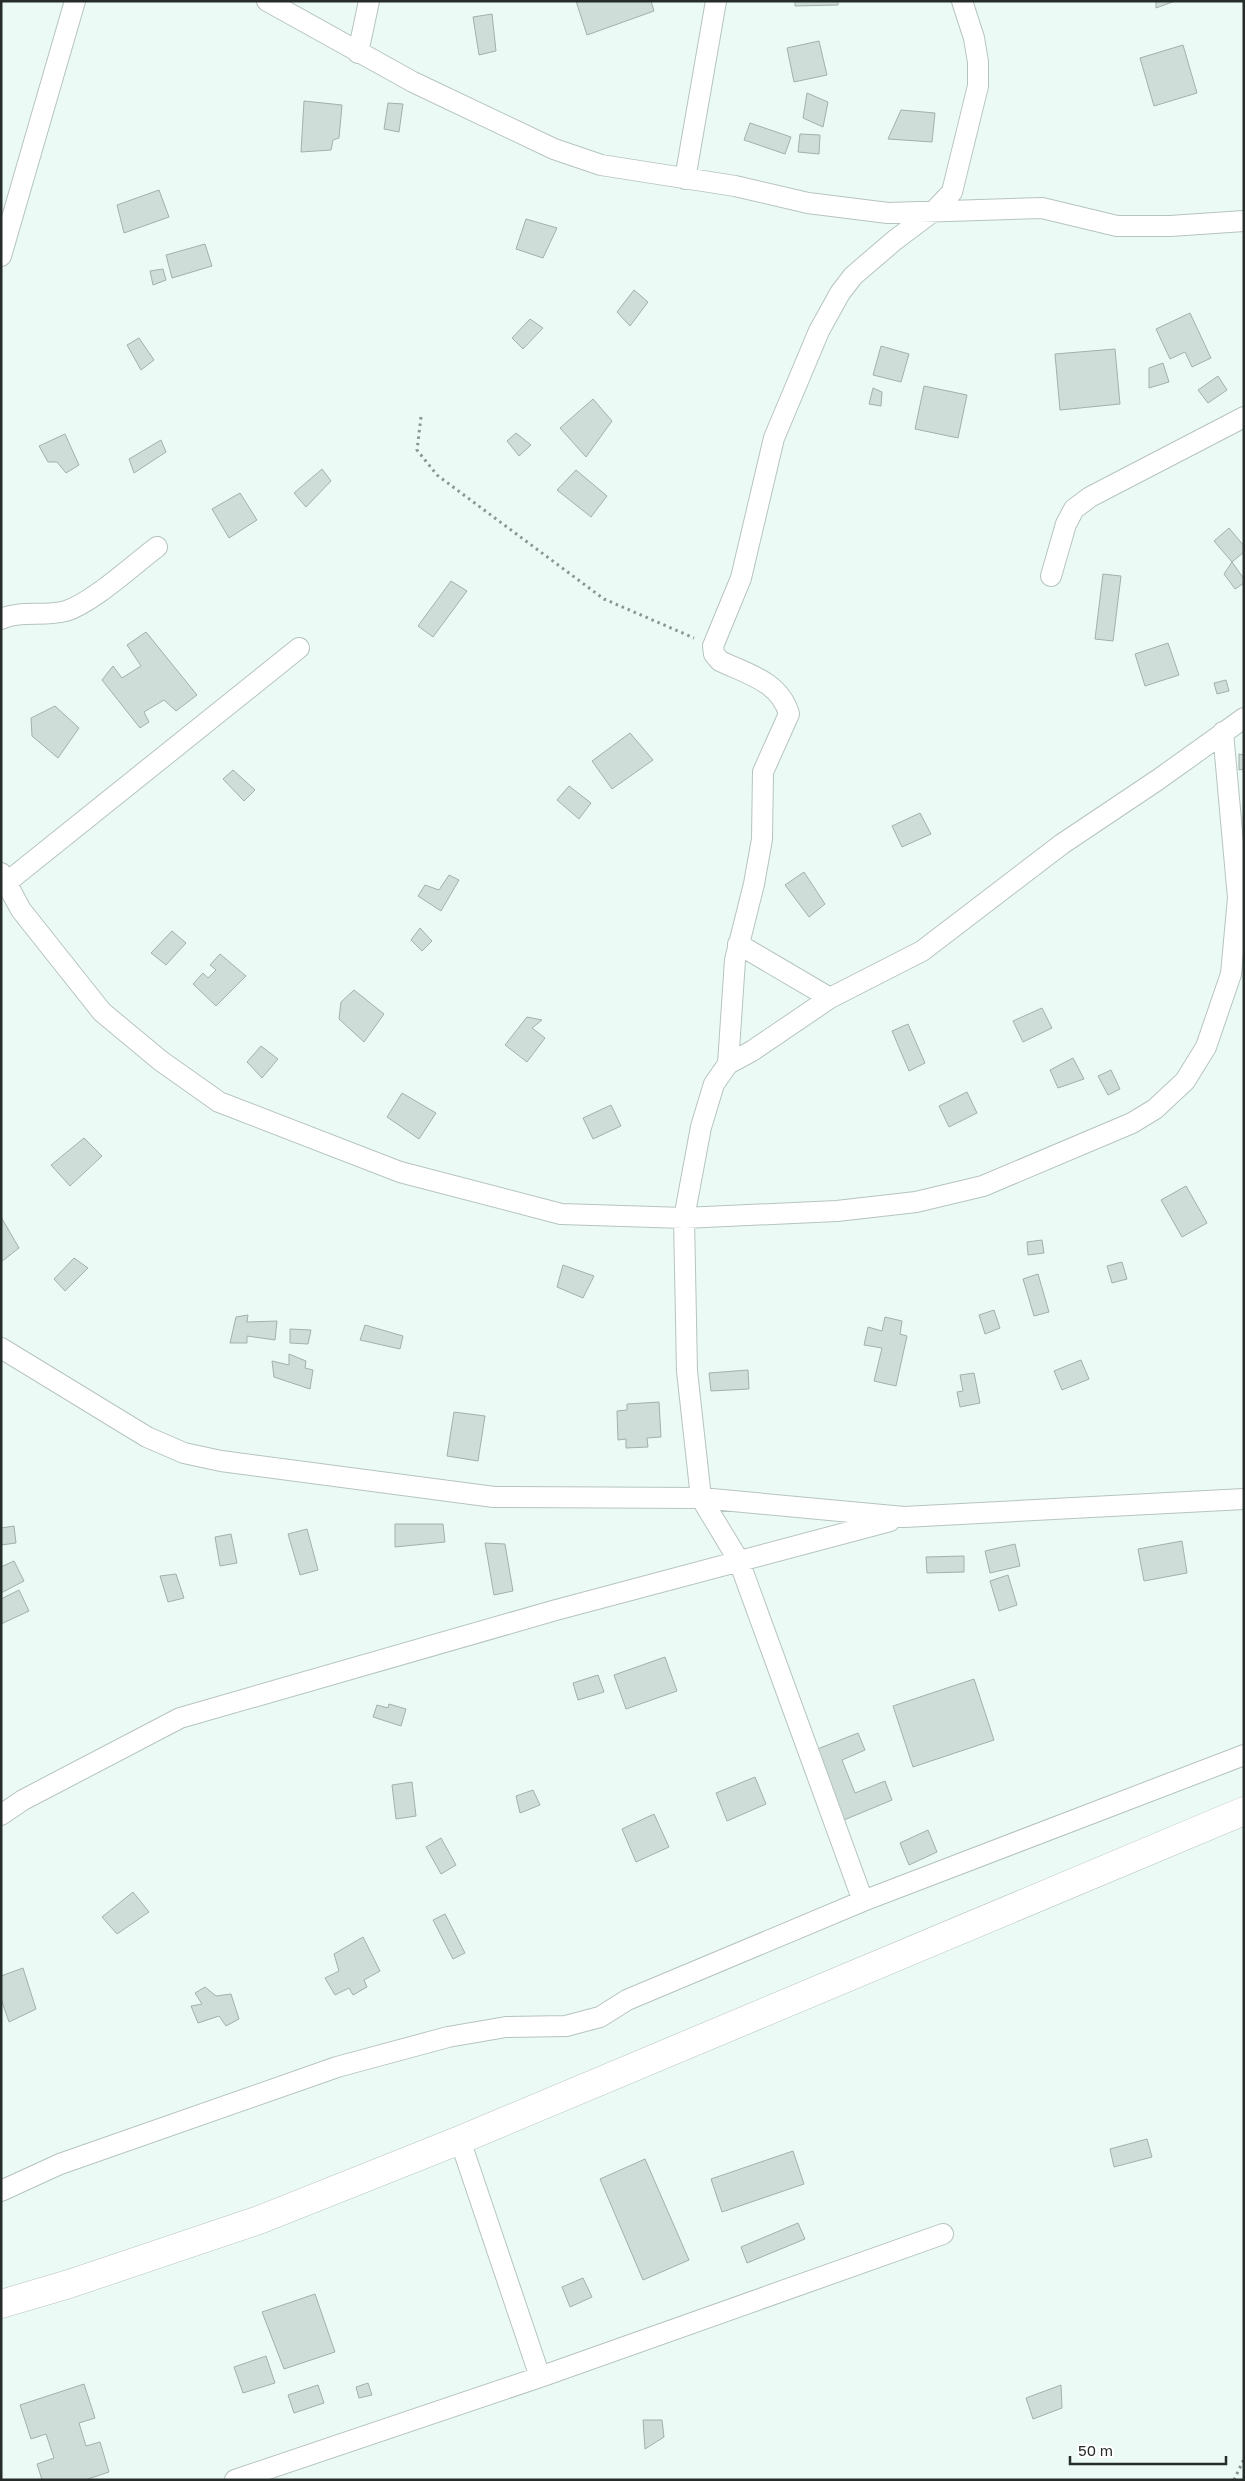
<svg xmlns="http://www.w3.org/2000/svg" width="1245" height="2481" font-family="'Golos Text',sans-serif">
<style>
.building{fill:#cfddd8;stroke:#a3b0ab}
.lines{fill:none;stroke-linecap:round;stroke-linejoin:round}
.minor-casing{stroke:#b6c4bf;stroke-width:22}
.primary-casing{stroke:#b6c4bf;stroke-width:29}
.path{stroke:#8b9592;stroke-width:3;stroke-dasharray:2.5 4;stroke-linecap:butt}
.minor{stroke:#fff;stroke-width:20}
.primary{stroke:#fff;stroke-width:28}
</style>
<rect width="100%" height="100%" fill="#ecfaf5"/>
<path class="building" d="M576 1H651L654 11 587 35Z
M795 1H838V5L795 6Z
M1156 1H1175L1156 8Z
M492 14 496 51 479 55 473 17Z
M819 41 827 75 794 82 787 48Z
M1183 45 1197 93 1154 106 1140 58Z
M807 93 828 102 823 127 803 118Z
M304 101 342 105 339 138 333 140 331 150 301 152Z
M388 103 403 104 399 132 384 129Z
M901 110 935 113 932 142 888 139Z
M750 123 791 137 785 154 744 140Z
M800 134 820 135 819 154 798 152Z
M159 190 169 217 124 233 117 205Z
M526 219 557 228 543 258 516 249Z
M205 244 212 266 172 278 166 255Z
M163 269 166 280 153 285 150 271Z
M634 290 648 302 630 326 617 312Z
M1190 313 1211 358 1192 367 1185 352 1170 359 1156 329Z
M530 319 543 328 523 349 512 338Z
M139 338 154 360 141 370 127 345Z
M881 346 909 354 901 382 873 375Z
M1115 349 1120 404 1060 410 1055 354Z
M1163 363 1169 382 1149 388V368Z
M1218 376 1227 390 1208 403 1198 390Z
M924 386 967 395 958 438 915 429Z
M873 388 882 392 881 406 869 404Z
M593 399 612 421 586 457 560 428Z
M516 433 531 445 519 456 507 441Z
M65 434 79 465 66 473 57 462H48L39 446Z
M161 440 166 452 134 473 129 459Z
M322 469 331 481 306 507 294 493Z
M576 470 607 496 591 517 557 490Z
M240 493 257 520 229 538 212 509Z
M1229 528 1244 546V552L1232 562 1214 541Z
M1232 562 1244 579V583L1235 589 1224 574Z
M1103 574 1121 576 1113 641 1095 639Z
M451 581 467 591 433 637 418 626Z
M146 632 197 695 176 711 164 700 144 712 149 722 140 728 102 680 113 666 122 678 141 666 127 645Z
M1168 643 1179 675 1145 686 1135 654Z
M1226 680 1229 691 1217 694 1214 683Z
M55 706 79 728 58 758 32 736 31 718Z
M630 733 653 760 612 789 592 761Z
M1239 754 1244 755V769L1239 770Z
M233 770 255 790 244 801 223 779Z
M569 786 591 803 579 819 557 800Z
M920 813 931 834 902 847 892 826Z
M804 872 825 904 809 917 785 885Z
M449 875 459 880 441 911 418 896 425 885 439 890Z
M420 928 432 941 422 951 411 940Z
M172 931 186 943 166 965 151 953Z
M220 954 246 976 216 1006 193 984 203 973 208 978 216 970 210 965Z
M354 990 384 1014 364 1042 339 1019 341 1002Z
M1042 1008 1052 1028 1023 1042 1013 1021Z
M527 1017 542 1020 532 1028 545 1038 527 1062 505 1045Z
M908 1024 925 1063 909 1071 892 1031Z
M261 1046 278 1059 262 1078 247 1062Z
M1073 1058 1084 1079 1058 1088 1050 1070Z
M1111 1070 1120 1089 1108 1095 1098 1076Z
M967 1092 977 1113 949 1127 939 1106Z
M402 1093 436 1113 419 1139 387 1117Z
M611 1105 621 1126 593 1139 583 1118Z
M84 1138 102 1156 70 1186 51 1165Z
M1186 1186 1207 1223 1182 1237 1161 1200Z
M1 1217 19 1248 1 1262Z
M1042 1240 1044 1253 1028 1255 1027 1242Z
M74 1258 88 1268 65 1291 54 1279Z
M1122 1262 1127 1279 1112 1283 1107 1266Z
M563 1265 594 1276 583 1298 557 1287Z
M1038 1274 1049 1312 1034 1316 1023 1279Z
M994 1310 1000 1328 985 1334 979 1315Z
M248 1315 247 1322 277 1321 275 1340 247 1336V1343H230L236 1317Z
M885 1317 902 1321 900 1334 907 1336 896 1386 874 1381 882 1348 864 1345 868 1327 882 1331Z
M365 1325 403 1336 400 1349 360 1340Z
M290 1329 311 1330 308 1344 290 1343Z
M289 1354 306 1361 305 1368 313 1370 310 1389 274 1377 272 1361 289 1365Z
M1081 1360 1089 1379 1062 1390 1054 1371Z
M748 1370 749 1389 711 1391 709 1373Z
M974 1373 980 1403 960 1407 957 1392 963 1391 960 1375Z
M659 1402 661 1437 647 1438 648 1447 626 1448V1439L618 1440 617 1411 627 1410V1404Z
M454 1412 485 1416 478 1461 447 1456Z
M395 1524H443L445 1542 395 1547Z
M14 1526 16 1543 1 1545V1528Z
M307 1529 318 1570 300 1575 288 1534Z
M231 1534 237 1563 220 1566 215 1537Z
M1182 1541 1187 1573 1144 1581 1138 1549Z
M485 1543 505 1544 513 1591 494 1595Z
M1015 1544 1020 1566 990 1573 985 1551Z
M964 1556V1572L927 1573 926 1557Z
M14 1561 24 1581 1 1593V1567Z
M176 1574 184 1598 168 1602 160 1576Z
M1008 1575 1017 1605 999 1611 990 1581Z
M19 1590 29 1611 1 1624V1599Z
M665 1657 677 1691 626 1709 614 1675Z
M598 1675 604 1692 578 1700 573 1683Z
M974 1679 994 1740 913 1767 893 1706Z
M389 1704 406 1709 401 1726 373 1717 377 1705 388 1708Z
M858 1733 865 1750 842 1760 855 1793 885 1781 892 1800 844 1820 815 1750Z
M755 1777 766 1804 727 1821 716 1793Z
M412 1782 416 1816 396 1819 392 1785Z
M533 1790 540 1805 520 1813 516 1796Z
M654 1814 669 1847 636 1862 622 1829Z
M928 1830 937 1852 909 1865 900 1843Z
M441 1838 456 1865 441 1874 426 1847Z
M133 1892 149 1912 117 1934 102 1917Z
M445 1914 465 1953 453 1959 433 1920Z
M363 1937 380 1971 364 1980 367 1987 353 1995 349 1988 335 1995 325 1978 339 1971 334 1954Z
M23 1968 36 2009 9 2022 1 1999V1976Z
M205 1987 216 1996 231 1994 239 2019 226 2026 219 2016 198 2023 191 2006 202 2004 195 1993Z
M1147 2139 1152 2157 1114 2167 1110 2149Z
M793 2151 804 2184 722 2212 711 2179Z
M645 2159 689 2260 643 2280 600 2179Z
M798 2223 805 2239 747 2263 741 2247Z
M583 2278 592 2297 570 2307 562 2287Z
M315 2294 335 2352 284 2369 262 2312Z
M266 2356 275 2383 243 2393 234 2367Z
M368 2383 372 2395 359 2398 356 2387Z
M84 2384 95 2418 79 2423 86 2446 100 2442 109 2472 85 2480H42L37 2464 54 2458 46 2434 31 2439 20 2405Z
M318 2385 324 2403 294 2413 288 2395Z
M1061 2385 1062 2408 1033 2419 1026 2398Z
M643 2420H662L664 2437 645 2449Z"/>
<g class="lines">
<defs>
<path id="minor" d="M267 1 413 82 554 149 601 165 735 186 808 203 888 213 1042 208 1117 226H1170L1244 221
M358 53 369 1
M685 179 716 1
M1 256 75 1
M1051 576 1066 524 1074 509 1090 497 1244 417
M1 619C20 610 45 617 66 611 92 603 133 565 157 547
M1 873 21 910 102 1012 161 1061 219 1102 400 1172 561 1214 684 1218 837 1211 916 1202 983 1186 1132 1123 1155 1109 1185 1081 1206 1047 1231 974 1238 898 1223 732
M6 883 299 648
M738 944 830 998
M728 1064 735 960 754 884 762 839 763 772 789 714C780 682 748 674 720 661L714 654 713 646 741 578 774 438 819 331 840 293 853 276 895 240 935 210 952 192 978 86V62L974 38 962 1
M1 1348 147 1437 184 1453 221 1461 494 1497 701 1498 904 1517 1244 1499
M1 1815 23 1800 180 1718 556 1610 890 1521
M863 1901 739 1561 701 1498 687 1371 684 1218 701 1127 714 1084 728 1064 752 1051 830 998 922 951 1062 844 1159 779 1244 718
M460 2140 540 2377
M1 2191 60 2164 337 2067 448 2037 506 2027 566 2026 600 2017 627 2000 863 1901 1244 1755
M235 2480 540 2377 943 2234"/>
<path id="primary" d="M1 2304 69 2284 259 2220 460 2140 1244 1811"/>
</defs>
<use href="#minor" class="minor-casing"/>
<use href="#primary" class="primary-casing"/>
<path class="path" d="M421 417 417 450 437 475 604 599 694 638
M1234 2480 1244 2459"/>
<use href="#minor" class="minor"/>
<use href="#primary" class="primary"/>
</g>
<rect width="1245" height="2481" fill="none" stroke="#262c2a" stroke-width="5"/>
<path d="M1070 2456v8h156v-8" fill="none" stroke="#262c2a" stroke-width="2.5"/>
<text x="1078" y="2456" font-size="15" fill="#262c2a" stroke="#ffffff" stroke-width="4" paint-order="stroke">50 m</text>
</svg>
